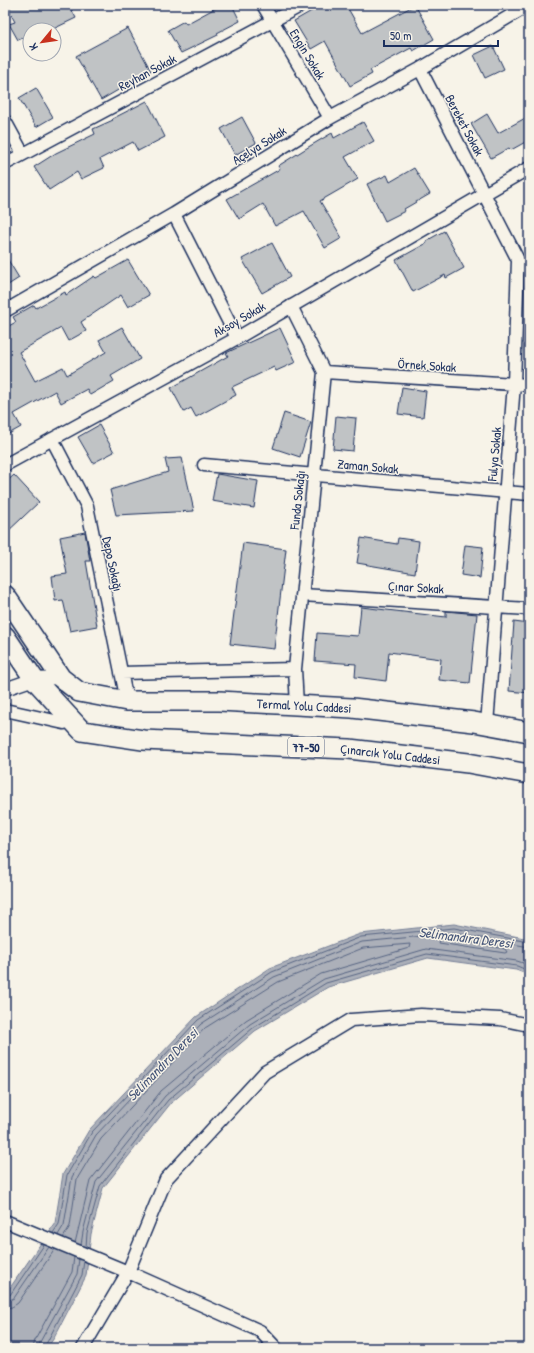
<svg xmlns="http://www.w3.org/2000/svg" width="534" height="1353" font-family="'Patrick Hand',sans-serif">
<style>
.water{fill:#acb0b9;stroke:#727c95}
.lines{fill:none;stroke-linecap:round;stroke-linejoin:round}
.shore{stroke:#556382;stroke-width:1}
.building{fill:#c0c3c5;stroke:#1b2f5e}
.street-casing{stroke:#1b2f5e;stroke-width:15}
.primary-casing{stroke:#1b2f5e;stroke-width:22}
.street{stroke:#f7f3e8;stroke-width:12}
.primary{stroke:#f7f3e8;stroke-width:19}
.labels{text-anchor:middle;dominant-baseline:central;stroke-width:3;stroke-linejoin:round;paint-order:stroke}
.shield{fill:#f7f3e8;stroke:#5d6a87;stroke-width:1}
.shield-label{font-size:12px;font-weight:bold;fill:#1b2f5e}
.street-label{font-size:13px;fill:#1b2f5e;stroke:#f7f3e8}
.water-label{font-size:14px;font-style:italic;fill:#465679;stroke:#f7f3e8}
</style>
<rect width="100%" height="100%" fill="#f7f3e8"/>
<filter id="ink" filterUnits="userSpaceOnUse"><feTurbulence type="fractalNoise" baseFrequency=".025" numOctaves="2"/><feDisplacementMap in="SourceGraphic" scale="8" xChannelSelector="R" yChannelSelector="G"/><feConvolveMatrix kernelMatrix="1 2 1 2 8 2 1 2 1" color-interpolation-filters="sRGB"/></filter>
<g filter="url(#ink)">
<path class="water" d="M454 924 529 939V975L516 970 428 958 328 987 255 1031 171 1103 103 1188 91 1234 86 1276 54 1338 47 1348H5V1295L55 1223 63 1174 89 1130 196 1017 270 968 360 934Z"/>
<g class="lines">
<path class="shore" d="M454 939 505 949 507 952 505 953 439 943 440 940Z
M53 1233 59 1224 67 1175 92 1132 198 1020 272 972 361 937 454 928 529 942
M58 1235 64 1225 72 1177 96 1135 201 1024 274 977 362 942 454 933 529 947
M63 1238 70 1226 77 1179 101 1139 205 1028 278 982 363 948 410 944 409 948 321 974 246 1020 161 1091 90 1181 75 1243
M81 1245 83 1232 96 1182 165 1096 250 1024 324 979 426 949 517 961 529 965
M86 1247 87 1233 100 1186 168 1100 253 1028 326 983 427 954 517 966 529 971
M5 1297 10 1295 44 1245
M5 1302 14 1298 49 1247
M5 1308 12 1307 18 1303 55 1249
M33 1348 35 1340 72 1272 74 1257
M39 1348 40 1342 77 1274 79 1259
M44 1348 82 1275 84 1261"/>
</g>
<path class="building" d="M15 5H69L76 18 51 30H30V35L18 40 9 24 15 22 8 9Z
M221 5H232L240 21 217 33 218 35 181 53 168 30 184 21 186 24Z
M322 5H346L362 33 415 5 434 39 413 51 411 48 370 70 372 74 350 86 325 41 311 49 294 21Z
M128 28 151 71 101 100 76 56Z
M493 46 504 69 485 78 474 55Z
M36 88 53 117 36 127 19 98Z
M147 101 165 137 138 151 133 142 100 159 104 168 81 179 77 172 49 190 34 167 56 153 95 134 93 129 113 120 112 119Z
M487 114 498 133 529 116V140L511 150 509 148 491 158 471 124Z
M242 117 256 143 235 155 221 129Z
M363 122 374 141 345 157 358 179 320 201 342 238 325 248 304 211 275 226 263 204 239 219 227 199 280 169 278 166 310 146 332 133 334 138Z
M414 168 430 194 404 209 405 211 385 221 367 184 387 175 390 182Z
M444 231 464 268 446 278 445 275 413 292 396 260 427 243 426 241Z
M272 243 290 277 262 293 242 259Z
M5 255 19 278 5 287Z
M128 260 149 295 128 307 121 295 81 322 86 331 68 341 61 328 19 352 35 381 63 367 67 375 106 352 99 340 122 327 140 359 111 376 114 381 90 395 87 389 61 403 55 391 14 414 21 427 5 436V328L16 322 13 317 34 305 36 308 65 292 66 295 94 276 96 278Z
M280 328 296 362 276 371 274 367 232 387 236 395 196 417 191 408 184 412 171 388 228 356 226 353Z
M402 387 426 391 423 417 398 414Z
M284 413 311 422 300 457 273 448Z
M336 416 356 418 353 451 333 449Z
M99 425 114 452 93 463 78 437Z
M182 458 194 511 116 515 110 490 168 472 165 459Z
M217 474 258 481 254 508 212 501Z
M14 475 39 502 5 534V483Z
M85 532 90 561H86L97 626 70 631 63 600 55 601 52 576 67 574 60 537Z
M361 538 397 544 398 538 419 541 415 573 357 563Z
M243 543 286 549 274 649 230 644Z
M465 545 483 547 480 578 461 575Z
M361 607 446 617V611L477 614 470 683 439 680 441 659 389 652 386 681 355 677 356 664 315 661 317 633 358 636Z
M514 622 529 624V693L509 691Z"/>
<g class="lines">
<defs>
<path id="street" d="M263 5 330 118
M420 69 518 260 514 384 487 724
M5 121 23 154
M5 164 302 5
M174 214 237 338
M291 306 324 372 295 669 297 705
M5 311 174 214 330 118 420 69 529 5
M324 372 529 385
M52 439 87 506 127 701
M5 465 237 338 529 168
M204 465 529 494
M302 595 529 609
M121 673 295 669
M5 689 34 679 61 678
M5 710 64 723
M5 1221 128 1272 260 1331 276 1348
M83 1348 128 1272 166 1179 265 1072 351 1020 421 1015 500 1019 529 1025"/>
<g id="primary">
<path id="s1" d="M5 595 61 678 79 692 127 701H219L352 708 474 722 529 732"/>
<path id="s2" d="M5 636 34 679 82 731 143 740 349 749 468 763 529 774"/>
</g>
</defs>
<use href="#street" class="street-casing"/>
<use href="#primary" class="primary-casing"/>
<use href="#street" class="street"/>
<use href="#primary" class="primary"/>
</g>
</g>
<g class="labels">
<rect class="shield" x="288" y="737" width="36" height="20" rx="3"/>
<g class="shield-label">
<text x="306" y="747">77-50</text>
</g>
<g class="street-label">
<text transform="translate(308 54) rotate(59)">Engin Sokak</text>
<text transform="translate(147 72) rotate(-28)">Reyhan Sokak</text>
<text transform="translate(465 125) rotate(62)">Bereket Sokak</text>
<text transform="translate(259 145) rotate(-32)">Açelya Sokak</text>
<text transform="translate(239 319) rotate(-30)">Aksoy Sokak</text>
<text transform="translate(427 365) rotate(4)">Örnek Sokak</text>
<text transform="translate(494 454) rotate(-85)">Fulya Sokak</text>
<text transform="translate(368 466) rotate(5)">Zaman Sokak</text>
<text transform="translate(297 500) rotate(-84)">Funda Sokağı</text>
<text transform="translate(113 564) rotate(78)">Depo Sokağı</text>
<text transform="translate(416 587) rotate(3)">Çınar Sokak</text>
<text stroke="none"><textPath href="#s1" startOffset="349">Termal Yolu Caddesi</textPath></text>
<text stroke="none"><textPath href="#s2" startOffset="432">Çınarcık Yolu Caddesi</textPath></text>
</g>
<g class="water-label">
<text transform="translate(466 937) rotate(7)">Selimandıra Deresi</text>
<text transform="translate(162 1064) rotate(-46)">Selimandıra Deresi</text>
</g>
</g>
<rect width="534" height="1353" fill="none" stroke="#f7f3e8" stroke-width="20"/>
<rect x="10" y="10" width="514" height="1333" fill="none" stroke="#1b2f5e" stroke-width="1.5" filter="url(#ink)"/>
<g transform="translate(42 42) rotate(241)"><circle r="19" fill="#f7f3e8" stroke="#9fa5b1"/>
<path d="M0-3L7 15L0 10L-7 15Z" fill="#c8321e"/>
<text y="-6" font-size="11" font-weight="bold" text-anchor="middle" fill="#1b2f5e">K</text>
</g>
<path d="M384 40v6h114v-6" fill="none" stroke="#1b2f5e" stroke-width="2"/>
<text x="390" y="40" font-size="12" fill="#1b2f5e" stroke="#f7f3e8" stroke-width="3" paint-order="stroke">50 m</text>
</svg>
